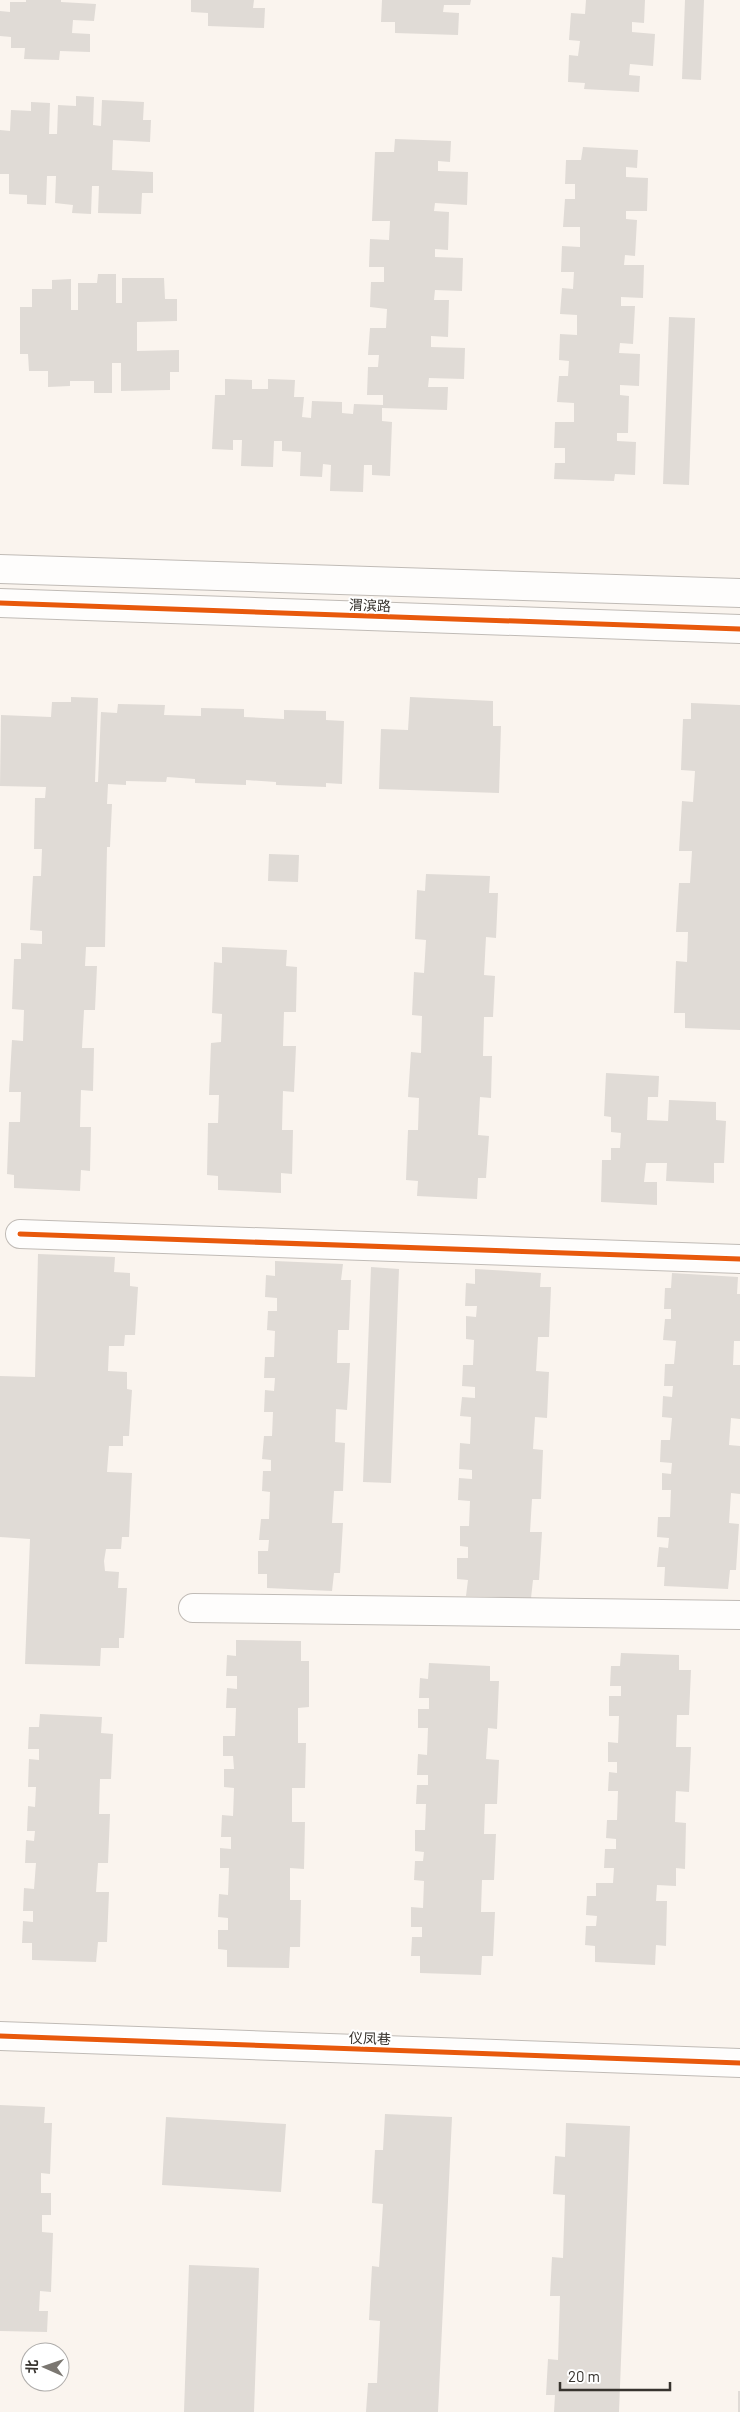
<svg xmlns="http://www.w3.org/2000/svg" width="740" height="2412" font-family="Barlow,'Noto Sans SC',sans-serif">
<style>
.building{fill:#e0dbd6}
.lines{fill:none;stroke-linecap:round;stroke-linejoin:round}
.minor-casing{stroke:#c0bbb6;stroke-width:30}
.tertiary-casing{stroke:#c0bbb6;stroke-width:30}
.minor{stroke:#fefdfc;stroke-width:28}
.tertiary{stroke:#fefdfc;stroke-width:28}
.cycleway-casing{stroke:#fff;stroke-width:8}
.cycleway{stroke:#e8590c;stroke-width:5}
.labels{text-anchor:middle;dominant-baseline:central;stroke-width:4;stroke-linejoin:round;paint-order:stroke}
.street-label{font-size:14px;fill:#37332e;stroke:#fff}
</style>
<rect width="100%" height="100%" fill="#faf4ee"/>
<path class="building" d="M26 0H61V2L96 4 94 21 73 20 72 33 90 34V52L60 51 59 60 24 59 25 48H11V37L0 36V11L10 12V2H26Z
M191 0H254L253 8H265L264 28 208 26V13L191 12Z
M382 0H471L470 5H444L443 12 459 13 458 35 395 33V22H381Z
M586 0H645L644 23 632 22V32L655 34 653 66 630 64 629 75 640 76 639 92 584 89 585 83 568 82 569 55 578 56 580 41 569 40 571 13 585 14Z
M685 0H704L701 80 682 79Z
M76 96 94 97 93 125 101 126 102 100 144 102 143 120H151L150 142 113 140 112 170 153 172V193H142L141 214 98 213 99 186H92L91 214 72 213 73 205 55 203 56 176H47L46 205 27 204V195L9 194V174H0V130L10 131 11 110 31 111V102L50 103 49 134H57L58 105 76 106Z
M395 139 451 141 450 162 438 161V171L468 172 467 205 435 203 434 211 449 212 448 250 435 249V257L463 258 462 291 435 290 434 300H449L448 337 431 336V347L465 348 464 379 429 378 428 387H448L447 410 382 408V421L392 422 390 476 372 475V465H364L363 492 330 491 331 465 323 464 322 477 300 476 301 452 282 451V441H274L273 467 241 466 242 440H233V450L212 449 215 395H225V379L252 380V389H268V379L295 380 294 397H304L302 417 311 418 312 401 342 402V413L353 414 354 404 383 405V395H367L368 367H378L379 355H368L370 328H386L387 309 370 307 371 282H384V267H369L370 239 389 240 390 221H372L375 152H394Z
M583 147 638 150 637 168 626 167V177L648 178 647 211H626V219L637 220 635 256 625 255 624 265H644L643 298 621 297V306H635L633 344 620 343 619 353 640 354 639 386 620 385V395L629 396 628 433H617V441L636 442 635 475 615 474 614 481 554 479 555 463H565V448H554L555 422H574V403L557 402 559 376H568L569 361 559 360 560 334 577 335V315L560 314 562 288 573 289 574 272H561L562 246 580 247V227H563L565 199H575V184H565L566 160H581Z
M98 274H116V303H122V278H164L165 299H177V321L137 322V351L179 350V372H170V390L121 391V363H112V393H94V381H70V386L48 387V371H29L28 354H20V307H32V289H52V280L71 279V310H78V283H97Z
M669 317 695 318 689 485 663 484Z
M71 697 98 698 95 782H98L101 712 117 713 118 704 165 705 164 715 201 716V708L244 709V717L284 719V710L326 711V720L344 721 342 784 326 783V787L276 785V782L246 780V785L195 783V779L167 777 166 782 126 781V785L108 784 107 804H112L110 847H107L105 947H86L85 966H97L95 1010H84L82 1048H94L93 1091 81 1090 80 1127H91L90 1171 81 1170 80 1191 14 1188V1175L7 1174 9 1122H20L21 1092H9L12 1040 23 1041 24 1010 12 1009 14 959H21V943L42 944V931L30 930 33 876H41L42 849H34L35 798H45L46 787 0 786 1 715 51 717 52 702H71Z
M410 697 493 701V726H501L499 793 379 789 381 729 408 730Z
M691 703 740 705V1030L685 1028V1013H674L676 961 687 962 688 932H676L679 883H690L692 851H679L682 801 693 802 695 771 681 770 683 719H691Z
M269 854 299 855 298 882 268 881Z
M426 874 490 876 489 893H498L496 938 486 937 484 975 495 976 493 1017H484L483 1056H492L491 1098 480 1097 478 1135 489 1136 486 1178H478L477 1199 417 1196 418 1181 406 1180 408 1130H418L419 1098 408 1097 411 1052 421 1053 422 1016 412 1015 414 972 424 973 426 940 415 939 417 890 425 891Z
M222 947 287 950 286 966 297 967 296 1012H284L283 1046H296L294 1092 283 1091 282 1130H293L292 1174 281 1173V1193L218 1190V1176L207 1175 208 1123H218L219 1095H209L211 1043 221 1042 222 1014 212 1013 214 962 222 963Z
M606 1073 659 1076 658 1097H648L647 1120 668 1121 669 1100 716 1102V1120L726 1121 724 1163H714V1183L666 1181 667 1163H646L644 1182H657V1205L601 1202 602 1160H611V1148H620L621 1133 611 1132V1117L604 1116Z
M38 1254 115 1257 114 1272 130 1273V1286L138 1287 135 1335H125L124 1346H109L108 1371 127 1372V1389L132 1390 129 1436H123V1446H109L107 1472 132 1473 129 1537H122L121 1549H106L104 1561 105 1571 119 1572 118 1588H127L124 1638H119V1648H101L100 1666 25 1664 30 1539 0 1537V1376L35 1377Z
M275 1261 343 1264 341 1280H351L349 1330H338L337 1363H350L347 1410 336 1409 335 1442 345 1443 343 1491H334L332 1523H343L340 1573H334L332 1591 267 1588V1574H258V1551H268L269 1540H259L261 1519H269L270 1492 262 1491 263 1471H271V1460L262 1459 264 1436H272L273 1412H264L265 1390 274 1391 275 1378H264L265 1357H274L275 1331 267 1330 268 1311H277V1298L265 1297 266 1275 275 1276Z
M371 1267 399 1269 391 1483 363 1482Z
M475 1269 541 1273 540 1287H551L549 1337H538L536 1371 549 1372 547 1418 535 1417 533 1449 543 1450 541 1499H532L530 1532H542L539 1580H533L531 1598 466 1596 468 1580 457 1579V1558H468V1547L460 1546V1526H469L470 1501 458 1500 459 1478 472 1479V1470L459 1469 460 1443 470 1444 471 1417 460 1416 462 1397 475 1398V1387L462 1386 463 1365H473L474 1340 466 1339V1316L476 1317 477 1306H465L466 1283 475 1284Z
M672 1273 738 1277 737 1294H740V1341H734L733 1365H740V1419L731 1418 729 1445 740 1446V1494L731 1493 729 1523 739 1524 736 1570H730L728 1589 664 1586 665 1567H657L659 1547 668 1548 669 1538 657 1537 658 1517H670L671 1490H662V1473L671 1474 672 1463 660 1462 661 1440H670L672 1418 662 1417 663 1396 672 1397 673 1386H664L665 1364H674L676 1341 663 1340 665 1319H671V1309H664L665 1288H671Z
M236 1640 301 1641V1661H309V1707L298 1708V1743H306L305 1788H292V1822H305L304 1869 290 1868V1900H301L300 1947H290L289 1968 227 1967V1950L218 1949V1930H228V1918L218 1917 219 1894 228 1895 229 1868H220V1848L231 1849V1837H221L222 1815 233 1816 234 1788 224 1787V1769H234L233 1756H223V1736H235L236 1708H226L227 1688 237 1689V1676H226L227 1655 236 1656Z
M621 1653 679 1655V1670H691L689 1715H677L676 1747H691L689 1792 676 1791 675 1822 686 1823 685 1869 676 1868V1886L657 1885 656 1901H667L666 1946 656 1945 655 1965 595 1962V1946L585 1945 586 1926H596L597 1916 586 1915 587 1896H596V1883H613L614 1868H604L605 1849H616V1839L606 1838 607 1820H617L618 1791H608L609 1772 617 1773V1762H608V1742L618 1743 619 1716H609V1696H621V1686H610L611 1666H620Z
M429 1663 490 1666V1681H499L497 1729 488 1728 486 1759 499 1760 497 1804H485L484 1834H496L494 1880H482L481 1912H495L493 1956H482L481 1975 420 1973V1956H411L412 1937H422V1927H411V1907L423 1908 424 1881 414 1880 415 1861H423L424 1852 415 1851V1830H425L426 1804H416L417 1785H428V1775H417L418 1754 427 1755 428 1728H418V1709H429V1698H419L420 1678 428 1679Z
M40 1714 102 1717 101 1733 113 1734 111 1779H100L99 1814H110L108 1863H98L96 1892H109L107 1942H98L96 1962 32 1960V1943H22L23 1921 33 1922V1911H23L24 1888 34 1889 36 1863H25L26 1840 34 1841 35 1831H27L28 1806 35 1807 36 1787H28L29 1759 39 1760V1749H28L29 1727H39Z
M0 2105 45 2107 44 2123H52L50 2174 41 2173V2193H51V2215H42V2232L53 2233 51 2292 40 2291 39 2311H48L47 2332 0 2331Z
M385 2114 452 2117 438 2412H366L368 2383H377L380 2321 369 2320 372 2266 379 2267 383 2204 372 2203 375 2150H383Z
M166 2117 286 2124 281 2192 162 2185Z
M566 2123 630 2126 619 2412H554L555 2395H546L548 2359 558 2360 560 2296H550L552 2257 563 2258 565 2195 553 2194 555 2156 565 2157Z
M189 2265 259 2268 254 2412H184Z
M738 2391H740V2412H738Z"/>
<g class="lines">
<defs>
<path id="minor" d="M20 1234 740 1259
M193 1608 740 1615"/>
<path id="tertiary" d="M0 569 740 593
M0 603 740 629
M0 2036 740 2063"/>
</defs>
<use href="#minor" class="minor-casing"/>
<use href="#tertiary" class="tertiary-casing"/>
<use href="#minor" class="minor"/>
<use href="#tertiary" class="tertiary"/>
<defs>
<path id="cycleway" d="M0 603 740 629
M20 1234 740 1259
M0 2036 740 2063"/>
</defs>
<use href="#cycleway" class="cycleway-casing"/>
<use href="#cycleway" class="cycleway"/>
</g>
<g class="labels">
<g class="street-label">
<text transform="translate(370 605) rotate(2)">渭滨路</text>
<text transform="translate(370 2038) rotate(2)">仪凤巷</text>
</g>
</g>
<g transform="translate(45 2367) rotate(272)"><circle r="24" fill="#ffffff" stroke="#afadab"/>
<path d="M0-4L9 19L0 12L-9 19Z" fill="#7b7771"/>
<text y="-8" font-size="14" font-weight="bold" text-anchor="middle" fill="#37332e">北</text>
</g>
<path d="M560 2382v8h110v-8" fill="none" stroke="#37332e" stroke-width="2.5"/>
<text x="568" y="2382" font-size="15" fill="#37332e" stroke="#ffffff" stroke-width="4" paint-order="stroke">20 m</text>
</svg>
